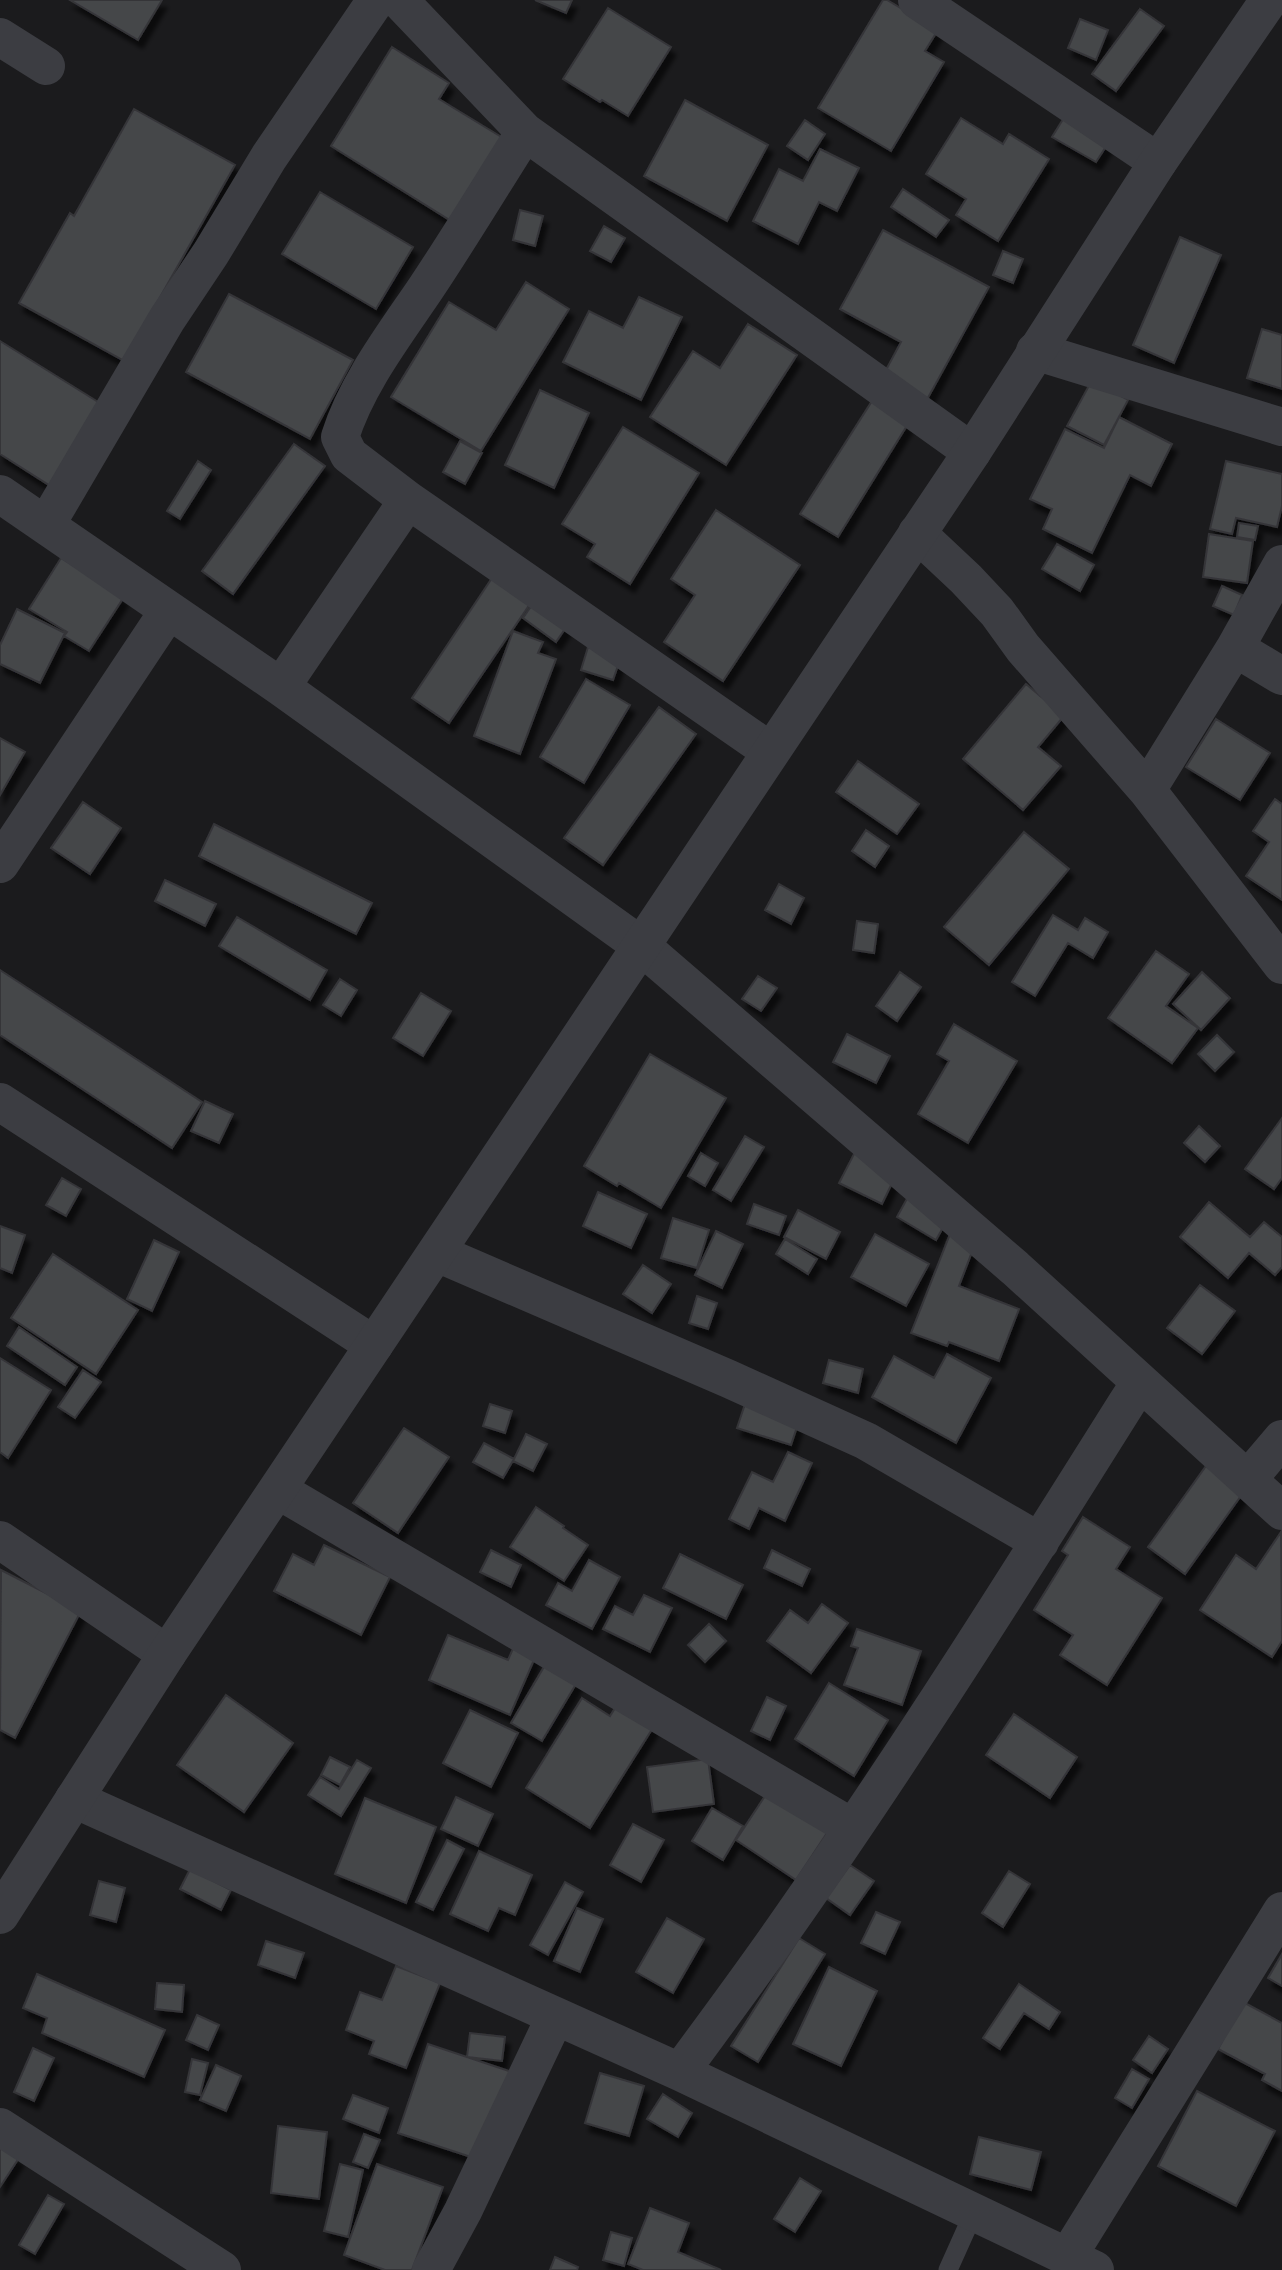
<svg xmlns="http://www.w3.org/2000/svg" width="1282" height="2270" font-family="Poppins,sans-serif">
<style>
.building{fill:#45464a;stroke:#353539;stroke-width:2;filter:url(#shadow)}
.lines{fill:none;stroke-linecap:round;stroke-linejoin:round}
.service{stroke:#3c3d42;stroke-width:19}
.minor{stroke:#3c3d42;stroke-width:38}
.tertiary{stroke:#3c3d42;stroke-width:38}
</style>
<defs>
<filter id="shadow"><feDropShadow dx="4.5" dy="8" stdDeviation="2" flood-color="#0009"/></filter>
</defs>
<rect width="100%" height="100%" fill="#1b1b1d"/>
<path class="building" d="M70 0H162L138 40Z
M535 0H572L566 13Z
M883 0H887L938 30 925 51 944 62 891 151 818 108Z
M608 8 671 47 628 116 602 100 600 102 563 79Z
M1140 9 1164 26 1116 91 1092 74Z
M1080 19 1108 30 1096 60 1068 48Z
M392 47 449 83 439 99 508 141 456 224 331 146Z
M685 100 768 145 727 221 644 176Z
M134 109 235 165 124 361 19 303 70 213 74 216Z
M1065 116 1109 142 1096 162 1052 137Z
M961 118 1003 144 1009 134 1049 159 998 241 956 215 966 199 926 174Z
M805 120 825 134 808 160 787 146Z
M820 149 859 168 837 211 819 202 798 244 753 221 779 169 803 181Z
M903 189 949 220 936 237 891 207Z
M320 192 413 247 376 309 282 254Z
M520 210 543 216 535 246 513 240Z
M604 226 625 238 611 262 590 251Z
M883 230 989 287 924 405 880 381 901 342 840 309Z
M1180 237 1221 255 1174 363 1133 345Z
M1003 251 1023 259 1013 283 993 275Z
M526 282 569 309 481 451 391 397 449 302 496 330Z
M229 294 353 360 310 439 186 372Z
M639 297 682 317 641 400 563 362 589 311 623 328Z
M748 324 797 355 726 465 650 417 693 351 720 368Z
M1262 329 1282 335V389L1247 378Z
M0 341 103 405 52 487 0 454Z
M1092 380 1128 400 1104 445 1067 426Z
M540 390 589 413 554 488 505 465Z
M872 401 908 424 838 537 800 514Z
M1119 417 1172 444 1151 486 1130 475 1092 553 1043 529 1052 509 1030 499 1065 429 1104 448Z
M623 427 699 473 630 584 587 557 595 544 562 524Z
M460 441 482 453 465 484 443 472Z
M294 444 325 466 233 594 202 571Z
M198 461 211 470 180 519 167 511Z
M1226 461 1282 474V506L1277 527 1236 518 1232 534 1210 529Z
M716 510 800 565 723 681 664 642 695 595 671 579Z
M1239 523 1258 526 1255 540 1237 537Z
M1209 534 1253 541 1247 583 1203 577Z
M1057 544 1094 565 1080 591 1042 569Z
M61 558 124 597 89 651 64 636 67 632 29 609Z
M494 575 532 601 449 723 412 698Z
M1222 586 1242 595 1234 615 1213 606Z
M534 602 567 626 556 642 523 618Z
M17 609 65 633 40 683 0 664V645Z
M513 631 543 642 538 653 556 659 520 754 474 736Z
M588 647 621 657 613 680 581 670Z
M586 679 630 705 584 783 540 757Z
M1026 684 1064 716 1038 747 1061 766 1023 810 963 759Z
M659 707 696 734 603 865 564 838Z
M1216 719 1270 753 1240 800 1186 767Z
M0 738 25 752 0 795Z
M858 761 919 804 897 834 836 792Z
M1275 799 1282 804V900L1246 876 1269 842 1253 831Z
M83 802 121 828 90 874 51 848Z
M214 824 372 903 356 934 199 856Z
M866 830 889 846 875 867 852 851Z
M1024 832 1069 869 989 965 944 927Z
M165 880 216 904 205 926 155 901Z
M779 884 804 898 791 924 765 910Z
M1053 915 1078 930 1085 918 1108 932 1093 958 1068 943 1035 996 1012 982Z
M237 917 327 970 310 1000 219 946Z
M857 921 878 924 874 953 853 950Z
M1156 951 1189 974 1166 1006 1198 1028 1172 1063 1108 1018Z
M0 970 202 1102 172 1148 0 1035Z
M900 972 921 987 897 1021 876 1006Z
M1202 972 1230 998 1201 1030 1173 1004Z
M758 976 777 988 761 1011 742 999Z
M340 979 357 990 341 1016 323 1005Z
M421 993 451 1011 423 1056 393 1038Z
M954 1024 1017 1061 968 1143 918 1114 949 1061 937 1054Z
M847 1034 890 1056 876 1083 833 1062Z
M1217 1035 1234 1052 1215 1071 1198 1054Z
M650 1054 726 1098 661 1208 619 1183 617 1186 584 1166Z
M205 1101 233 1114 219 1143 191 1131Z
M1282 1118V1178L1274 1189 1245 1169Z
M1199 1126 1220 1146 1205 1162 1184 1143Z
M745 1136 764 1147 731 1201 713 1190Z
M855 1152 897 1173 882 1204 839 1183Z
M701 1153 718 1163 705 1186 688 1176Z
M62 1178 81 1189 66 1216 46 1205Z
M598 1192 647 1214 631 1248 583 1226Z
M909 1195 949 1217 936 1240 897 1217Z
M1209 1202 1250 1237 1264 1222 1282 1237V1267L1275 1275 1249 1253 1228 1278 1180 1237Z
M754 1204 786 1216 779 1235 747 1224Z
M798 1210 840 1232 826 1259 784 1237Z
M673 1218 709 1230 697 1268 661 1258Z
M0 1226 25 1235 12 1273 0 1268Z
M716 1231 743 1244 722 1288 695 1275Z
M875 1234 929 1264 906 1306 851 1277Z
M950 1234 975 1244 959 1286 1019 1309 999 1361 949 1342 947 1346 911 1333Z
M785 1239 817 1259 808 1274 776 1254Z
M154 1240 179 1252 152 1311 127 1299Z
M53 1254 138 1310 96 1374 11 1318Z
M643 1265 671 1284 652 1313 623 1294Z
M1200 1285 1235 1311 1202 1354 1167 1328Z
M697 1296 717 1303 708 1329 689 1323Z
M19 1327 77 1367 65 1385 7 1346Z
M947 1354 991 1378 956 1443 872 1397 894 1356 934 1378Z
M0 1358 51 1390 8 1458 0 1452Z
M829 1360 863 1369 858 1393 823 1383Z
M83 1370 101 1382 75 1418 58 1407Z
M746 1401 800 1418 791 1445 737 1428Z
M490 1404 512 1411 505 1433 483 1426Z
M404 1428 449 1457 398 1533 353 1503Z
M526 1434 547 1444 533 1471 513 1461Z
M484 1443 514 1459 503 1478 473 1462Z
M788 1452 812 1463 785 1521 759 1508 749 1529 729 1519 752 1472 773 1482Z
M1206 1466 1243 1493 1185 1574 1148 1547Z
M536 1507 564 1526 563 1528 588 1545 564 1581 510 1547Z
M1083 1517 1130 1547 1116 1569 1162 1598 1107 1685 1060 1655 1073 1635 1034 1610 1068 1555 1062 1551Z
M1281 1532 1282 1641 1272 1657 1200 1610 1236 1555 1256 1569Z
M324 1545 390 1577 361 1635 274 1591 293 1554 314 1565Z
M491 1550 521 1565 511 1587 480 1572Z
M772 1550 810 1569 802 1586 764 1568Z
M680 1554 743 1585 726 1619 663 1588Z
M589 1560 620 1577 592 1629 546 1605 558 1583 572 1591Z
M1 1570 81 1611 15 1738 0 1730Z
M644 1595 672 1608 650 1652 603 1629 615 1606 633 1615Z
M822 1604 848 1623 811 1673 767 1641 790 1610 808 1623Z
M709 1624 726 1641 705 1662 688 1645Z
M857 1629 921 1651 902 1705 844 1685 858 1648 851 1646Z
M448 1635 508 1660 515 1644 537 1653 510 1715 429 1680Z
M548 1660 579 1679 542 1741 511 1723Z
M829 1683 888 1720 854 1776 795 1739Z
M226 1695 293 1743 244 1812 177 1765Z
M767 1697 786 1706 770 1740 751 1731Z
M582 1698 610 1716 620 1700 656 1723 590 1828 526 1788Z
M470 1710 518 1733 491 1787 443 1763Z
M1014 1714 1077 1757 1050 1798 986 1755Z
M330 1757 350 1767 340 1785 321 1775Z
M708 1759 714 1804 653 1812 647 1767Z
M357 1760 371 1768 341 1816 308 1795 320 1777 339 1789Z
M767 1793 827 1833 796 1880 736 1840Z
M456 1797 493 1814 478 1846 441 1829Z
M365 1798 436 1827 406 1903 335 1874Z
M712 1808 743 1826 723 1860 692 1841Z
M633 1824 664 1840 641 1882 610 1865Z
M447 1840 464 1849 433 1910 416 1902Z
M479 1851 532 1875 515 1915 499 1908 488 1931 450 1914Z
M850 1865 874 1881 850 1915 826 1898Z
M190 1869 231 1890 221 1910 180 1889Z
M1009 1871 1030 1884 1003 1927 982 1913Z
M99 1881 125 1888 116 1922 90 1915Z
M565 1882 583 1892 548 1955 530 1945Z
M577 1908 603 1919 580 1972 554 1961Z
M876 1912 900 1922 885 1954 861 1943Z
M667 1918 704 1939 673 1993 636 1972Z
M799 1938 825 1954 758 2062 731 2046Z
M266 1941 304 1953 295 1978 258 1965Z
M1282 1954V1986L1268 1978Z
M396 1966 440 1983 406 2068 369 2054 374 2041 346 2030 360 1992 382 2000Z
M829 1967 877 1991 841 2066 793 2044Z
M37 1974 165 2030 144 2077 42 2033 47 2018 23 2008Z
M157 1983 184 1985 182 2012 155 2009Z
M1019 1984 1060 2012 1049 2029 1024 2013 1000 2049 983 2038Z
M1243 2002 1282 2023V2091L1262 2080 1265 2074 1218 2049Z
M197 2015 219 2025 208 2050 186 2040Z
M470 2033 505 2037 502 2061 467 2057Z
M1149 2036 1168 2049 1152 2073 1133 2060Z
M428 2044 512 2072 483 2161 398 2133Z
M33 2048 54 2058 34 2101 14 2092Z
M192 2059 208 2063 200 2095 185 2092Z
M216 2065 241 2076 226 2111 200 2100Z
M1132 2069 1149 2079 1132 2108 1115 2098Z
M600 2073 644 2086 629 2136 585 2123Z
M1197 2091 1275 2131 1236 2206 1158 2166Z
M663 2094 692 2113 678 2137 647 2119Z
M353 2095 388 2108 379 2133 343 2119Z
M278 2126 327 2132 319 2199 271 2193Z
M364 2134 380 2140 368 2168 353 2162Z
M979 2137 1041 2152 1031 2190 970 2174Z
M0 2146 19 2158 0 2187Z
M340 2164 363 2170 348 2237 324 2231Z
M377 2164 443 2187 412 2270H385L344 2255Z
M800 2178 821 2191 795 2232 774 2219Z
M48 2195 64 2204 35 2254 19 2245Z
M650 2208 689 2223 678 2252 721 2270H643L628 2264Z
M611 2232 632 2238 624 2266 603 2260Z
M555 2257 578 2267 577 2270H550Z"/>
<g class="lines">
<path class="service" d="M948 2270 974 2212"/>
<path class="minor" d="M399 0 525 132 972 452
M917 0 1158 162
M0 37 46 66
M525 132C492 184 460 237 426 288 395 334 357 383 340 437L349 455 408 500 770 751
M1035 351 1282 427
M0 494 281 687 640 945 1015 1268 1282 1511
M46 525 167 319 211 253 269 157 376 0
M917 533 966 579 997 612 1023 648 1147 790 1282 965
M1235 648 1282 676
M281 687 408 500
M1147 790 1235 648 1282 564
M0 864 169 610
M0 1102 374 1345
M437 1253 729 1379 866 1441 1040 1542
M1248 1479 1282 1439
M278 1490 853 1828
M0 1540 167 1654
M74 1799 680 2072 1095 2270
M680 2072C715 2024 751 1976 785 1927 910 1749 1025 1565 1140 1382
M0 2127 222 2270
M1068 2256 1282 1911
M431 2270 463 2211 555 2017"/>
<path class="tertiary" d="M0 1915 167 1654 972 452 1158 162 1269 0"/>
</g>
</svg>
